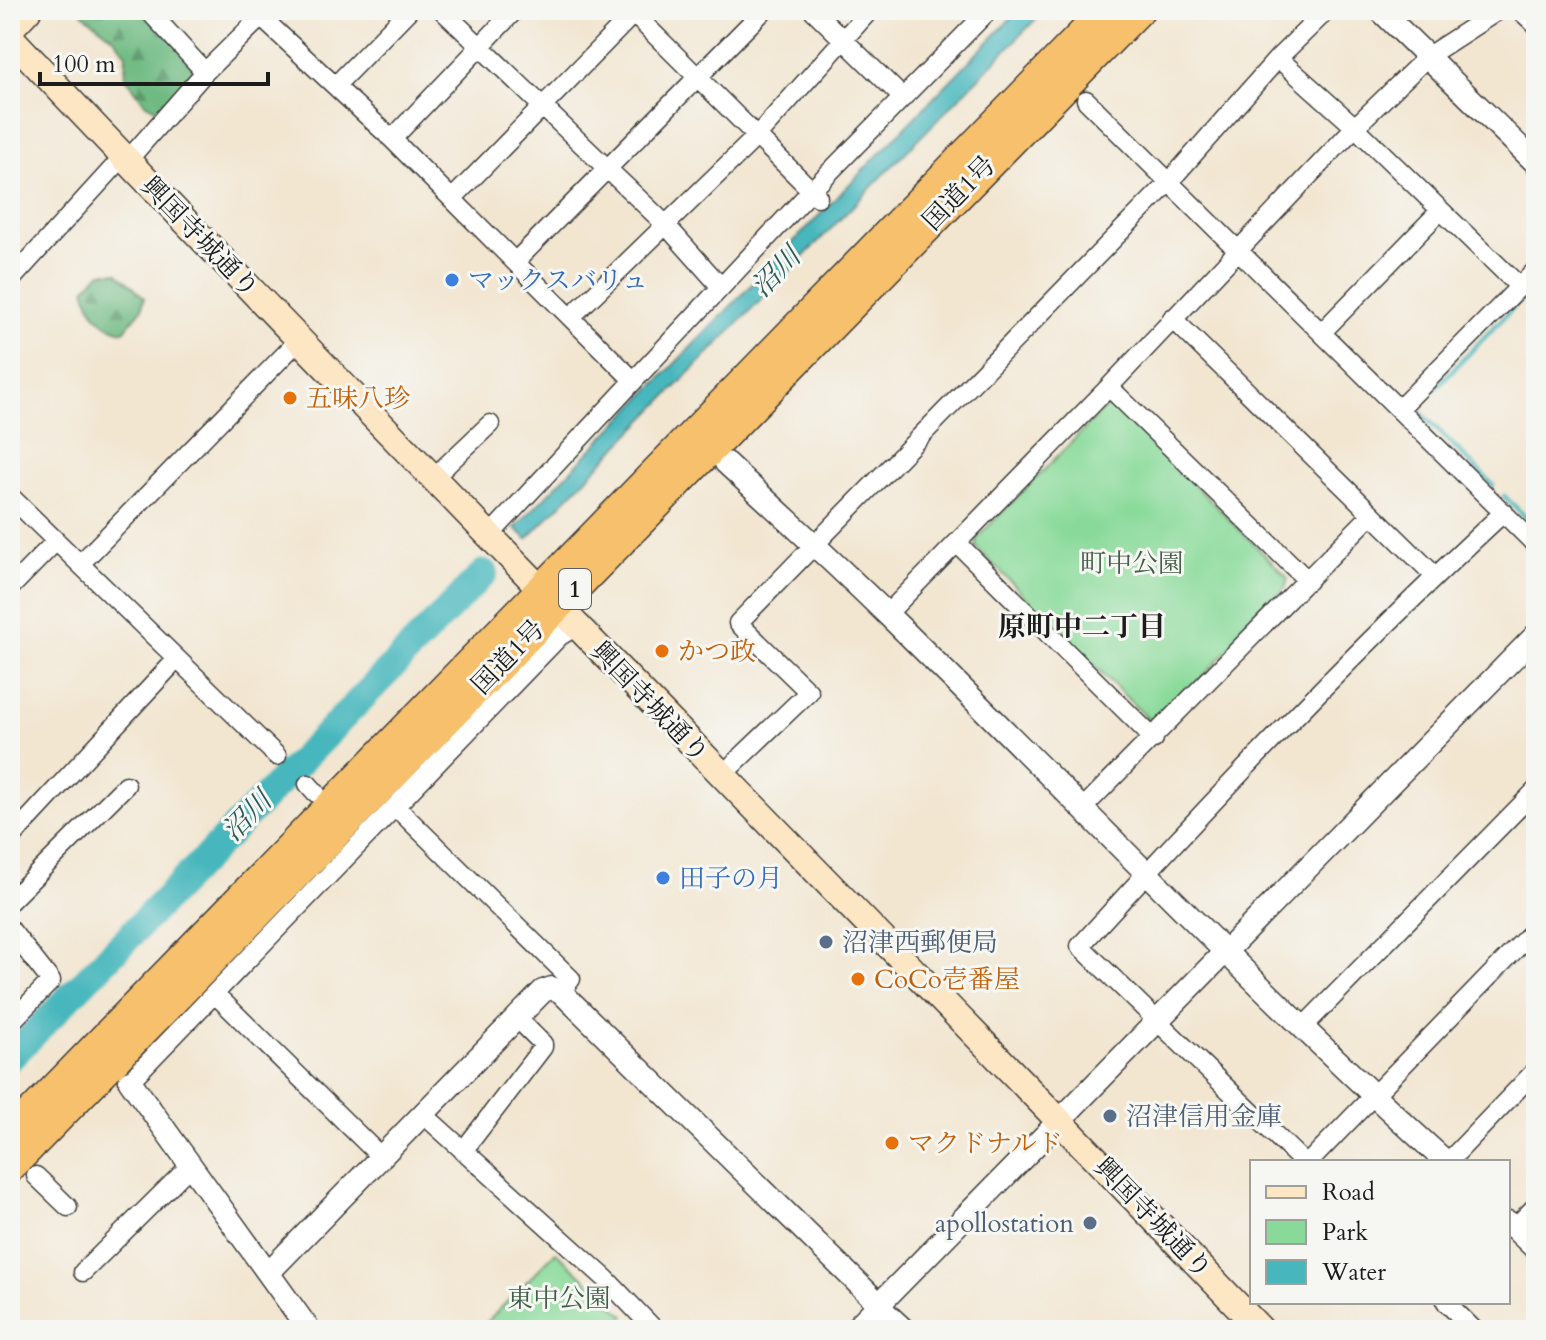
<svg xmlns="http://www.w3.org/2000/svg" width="1546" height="1340" font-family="Cardo,'Noto Serif JP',serif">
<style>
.forest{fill:url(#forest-firs);stroke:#456b4f;stroke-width:2}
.green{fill:#89da9a;stroke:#527b5b;stroke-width:2}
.water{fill:#47b7bd;stroke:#326a6c;stroke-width:2}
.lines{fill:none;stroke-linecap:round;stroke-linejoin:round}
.stream{stroke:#47b7bd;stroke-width:5}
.river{stroke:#47b7bd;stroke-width:28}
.minor-casing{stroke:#3c3a37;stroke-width:21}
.tertiary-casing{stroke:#3c3a37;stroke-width:25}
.secondary-casing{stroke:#3c3a37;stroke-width:29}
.trunk-casing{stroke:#3c3a37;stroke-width:33}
.minor{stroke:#fff;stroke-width:18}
.tertiary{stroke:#fff;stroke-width:22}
.secondary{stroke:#fce6c4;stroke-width:26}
.trunk{stroke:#f7c06c;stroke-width:30}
.shop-dot{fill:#3f7fe0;stroke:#f6f6f2;stroke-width:3}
.food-dot{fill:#e8710a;stroke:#f6f6f2;stroke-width:3}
.service-dot{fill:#5c6f8a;stroke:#f6f6f2;stroke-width:3}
.labels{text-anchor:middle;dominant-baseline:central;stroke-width:6;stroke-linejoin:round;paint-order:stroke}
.shield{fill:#f6f6f2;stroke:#5d5d5c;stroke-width:2}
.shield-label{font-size:24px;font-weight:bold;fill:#1c1c1c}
.street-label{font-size:26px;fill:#1c1c1c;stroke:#f6f6f2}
.shop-label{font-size:26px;fill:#366cbe;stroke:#f6f6f2;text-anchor:start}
.food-label{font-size:26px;fill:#c56008;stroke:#f6f6f2;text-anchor:start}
.park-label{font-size:26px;fill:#425e48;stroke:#f6f6f2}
.service-label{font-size:26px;fill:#4e5e75;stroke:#f6f6f2;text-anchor:start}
.water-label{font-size:28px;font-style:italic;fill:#2d5a5c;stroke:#f6f6f2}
.neighbourhood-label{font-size:28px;font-weight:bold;fill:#1c1c1c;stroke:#f6f6f2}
</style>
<defs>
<pattern id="forest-firs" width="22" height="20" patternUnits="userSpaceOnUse" patternTransform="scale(2)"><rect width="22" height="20" fill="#6eba82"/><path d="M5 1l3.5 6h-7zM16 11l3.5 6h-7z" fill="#5a966a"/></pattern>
</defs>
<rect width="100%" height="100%" fill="#f6f6f2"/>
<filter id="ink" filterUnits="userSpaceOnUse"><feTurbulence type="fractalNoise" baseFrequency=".0125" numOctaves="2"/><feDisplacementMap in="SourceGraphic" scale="16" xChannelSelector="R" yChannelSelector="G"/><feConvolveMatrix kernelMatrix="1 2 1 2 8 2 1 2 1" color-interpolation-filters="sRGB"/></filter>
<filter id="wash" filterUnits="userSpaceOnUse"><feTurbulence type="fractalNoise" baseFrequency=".006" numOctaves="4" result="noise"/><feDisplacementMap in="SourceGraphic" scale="32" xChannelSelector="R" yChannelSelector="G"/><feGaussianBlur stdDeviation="1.8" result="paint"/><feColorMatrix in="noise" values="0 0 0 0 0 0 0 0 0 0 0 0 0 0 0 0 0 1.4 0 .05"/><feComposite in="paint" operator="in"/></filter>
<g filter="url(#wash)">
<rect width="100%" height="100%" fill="#f2e6d1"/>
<path class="forest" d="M81 10H147L198 71 160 111 146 104 125 77 126 54 114 38 83 14Z
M101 272H117L144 297 142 309 124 331C100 327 90 311 85 288Z"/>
<path class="green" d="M1106 407 1120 411 1288 578 1286 586 1161 723 1150 721 976 547 977 538Z
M556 1252 625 1316 612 1330H479Z"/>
<path class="water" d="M1019 10H1045L527 539 515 528Z"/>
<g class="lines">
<path class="stream" d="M1493 485 1416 408 1536 284
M1504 496 1536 527"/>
<path class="river" d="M10 1058 484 573"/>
</g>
</g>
<g filter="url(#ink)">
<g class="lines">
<defs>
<path id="minor" d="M148 10 205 72
M442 10 665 224 721 287
M630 10 818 197
M813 10 903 98
M1520 10 1536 25
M261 17 392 139 634 381
M1278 58 1355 127 1520 287
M336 85 409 10
M1086 100 1536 545
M392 139 515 10
M127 161 205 72 267 11
M452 199 637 10
M516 261 764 10
M10 281 123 157
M571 317 756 137 870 10
M1172 318 1435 576
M1323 331 1440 211
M1109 387 1308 581
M1399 409 1536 270
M432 479 490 424
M10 496 277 756
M488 537 811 191 989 10
M957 543 1154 739
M80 564 299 340
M10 588 56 541
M887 614 1109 387 1355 127 1428 56 1499 10
M722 775 809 692 738 623 1169 182 1278 58 1327 10
M308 784 316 793
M397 808 571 979 561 992
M1083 808 1372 514
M10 839 177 659
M10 901 126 785
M10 929 51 981 10 1023
M215 994 381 1157
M1303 1027 1536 790
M130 1081 560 636 576 626
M423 1114 606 1279 655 1330
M463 1151 543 1047V1044L517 1018
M1303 1162 1080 946C1216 796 1356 649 1504 512
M1309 1162 1536 928
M1448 1162 1536 1070
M36 1176 68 1207
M1514 1228 1536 1206
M83 1272 191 1165
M1446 1302 1474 1330
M879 1304 907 1330"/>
<path id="tertiary" d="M1380 10 1536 163
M726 463C781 514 836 564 889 616 1075 798 1254 988 1446 1162
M130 1081 309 1330
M1508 1222 1536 1249
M268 1273 543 991 552 988 561 992 879 1304
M854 1330 1536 635"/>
<path id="secondary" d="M10 29 28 10
M10 37C422 473 846 897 1261 1330"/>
<path id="trunk" d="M10 1135 1106 10
M10 1167 1139 10"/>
</defs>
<use href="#minor" class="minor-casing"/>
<use href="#tertiary" class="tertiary-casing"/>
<use href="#secondary" class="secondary-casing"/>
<use href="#trunk" class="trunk-casing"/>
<use href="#minor" class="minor"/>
<use href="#tertiary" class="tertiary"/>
<use href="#secondary" class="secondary"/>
<use href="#trunk" class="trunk"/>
</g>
</g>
<g class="shop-dot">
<circle cx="452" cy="280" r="8"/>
<circle cx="663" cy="878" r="8"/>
</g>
<g class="food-dot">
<circle cx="290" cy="398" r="8"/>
<circle cx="662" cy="651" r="8"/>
<circle cx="858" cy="979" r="8"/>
<circle cx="892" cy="1143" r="8"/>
</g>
<g class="service-dot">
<circle cx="826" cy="942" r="8"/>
<circle cx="1110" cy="1116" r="8"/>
<circle cx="1090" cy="1223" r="8"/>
</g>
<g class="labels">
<rect class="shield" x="559" y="569" width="32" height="40" rx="6"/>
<g class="shield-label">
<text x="575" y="589">1</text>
</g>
<g class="street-label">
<text transform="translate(959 193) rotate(-46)">国道1号</text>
<text transform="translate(200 237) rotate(46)">興国寺城通り</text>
<text transform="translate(508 657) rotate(-46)">国道1号</text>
<text transform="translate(650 702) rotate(46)">興国寺城通り</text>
<text transform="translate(1153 1218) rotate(46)">興国寺城通り</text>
</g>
<g class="shop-label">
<text x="468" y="280">マックスバリュ</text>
<text x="679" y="878">田子の月</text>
</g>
<g class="food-label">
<text x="306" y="398">五味八珍</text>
<text x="678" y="651">かつ政</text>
<text x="874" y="979">CoCo壱番屋</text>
<text x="908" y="1143">マクドナルド</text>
</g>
<g class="park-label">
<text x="1132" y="563">町中公園</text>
<text x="559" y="1298">東中公園</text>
</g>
<g class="service-label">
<text x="842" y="942">沼津西郵便局</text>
<text x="1126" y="1116">沼津信用金庫</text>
<text x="1074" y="1223" text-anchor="end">apollostation</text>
</g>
<g class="water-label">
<text transform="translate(776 272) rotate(-46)">沼川</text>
<text transform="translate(247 816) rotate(-46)">沼川</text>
</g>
<g class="neighbourhood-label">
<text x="1082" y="627">原町中二丁目</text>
</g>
</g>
<rect width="1546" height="1340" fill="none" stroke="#f6f6f2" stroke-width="40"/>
<rect x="1250" y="1160" width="260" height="144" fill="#f6f6f2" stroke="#9f9f9c" stroke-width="2"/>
<rect x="1266" y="1186" width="40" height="12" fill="#fce6c4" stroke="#9f9f9c" stroke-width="2"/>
<text x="1322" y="1200" font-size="24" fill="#1c1c1c">Road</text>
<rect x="1266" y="1220" width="40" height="24" fill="#89da9a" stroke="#9f9f9c" stroke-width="2"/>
<text x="1322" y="1240" font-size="24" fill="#1c1c1c">Park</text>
<rect x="1266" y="1260" width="40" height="24" fill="#47b7bd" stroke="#9f9f9c" stroke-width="2"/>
<text x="1322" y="1280" font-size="24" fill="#1c1c1c">Water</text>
<path d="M40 72v12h228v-12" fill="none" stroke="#1c1c1c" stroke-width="4"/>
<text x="52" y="72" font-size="24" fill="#1c1c1c" stroke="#f6f6f2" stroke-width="6" paint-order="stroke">100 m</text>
</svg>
